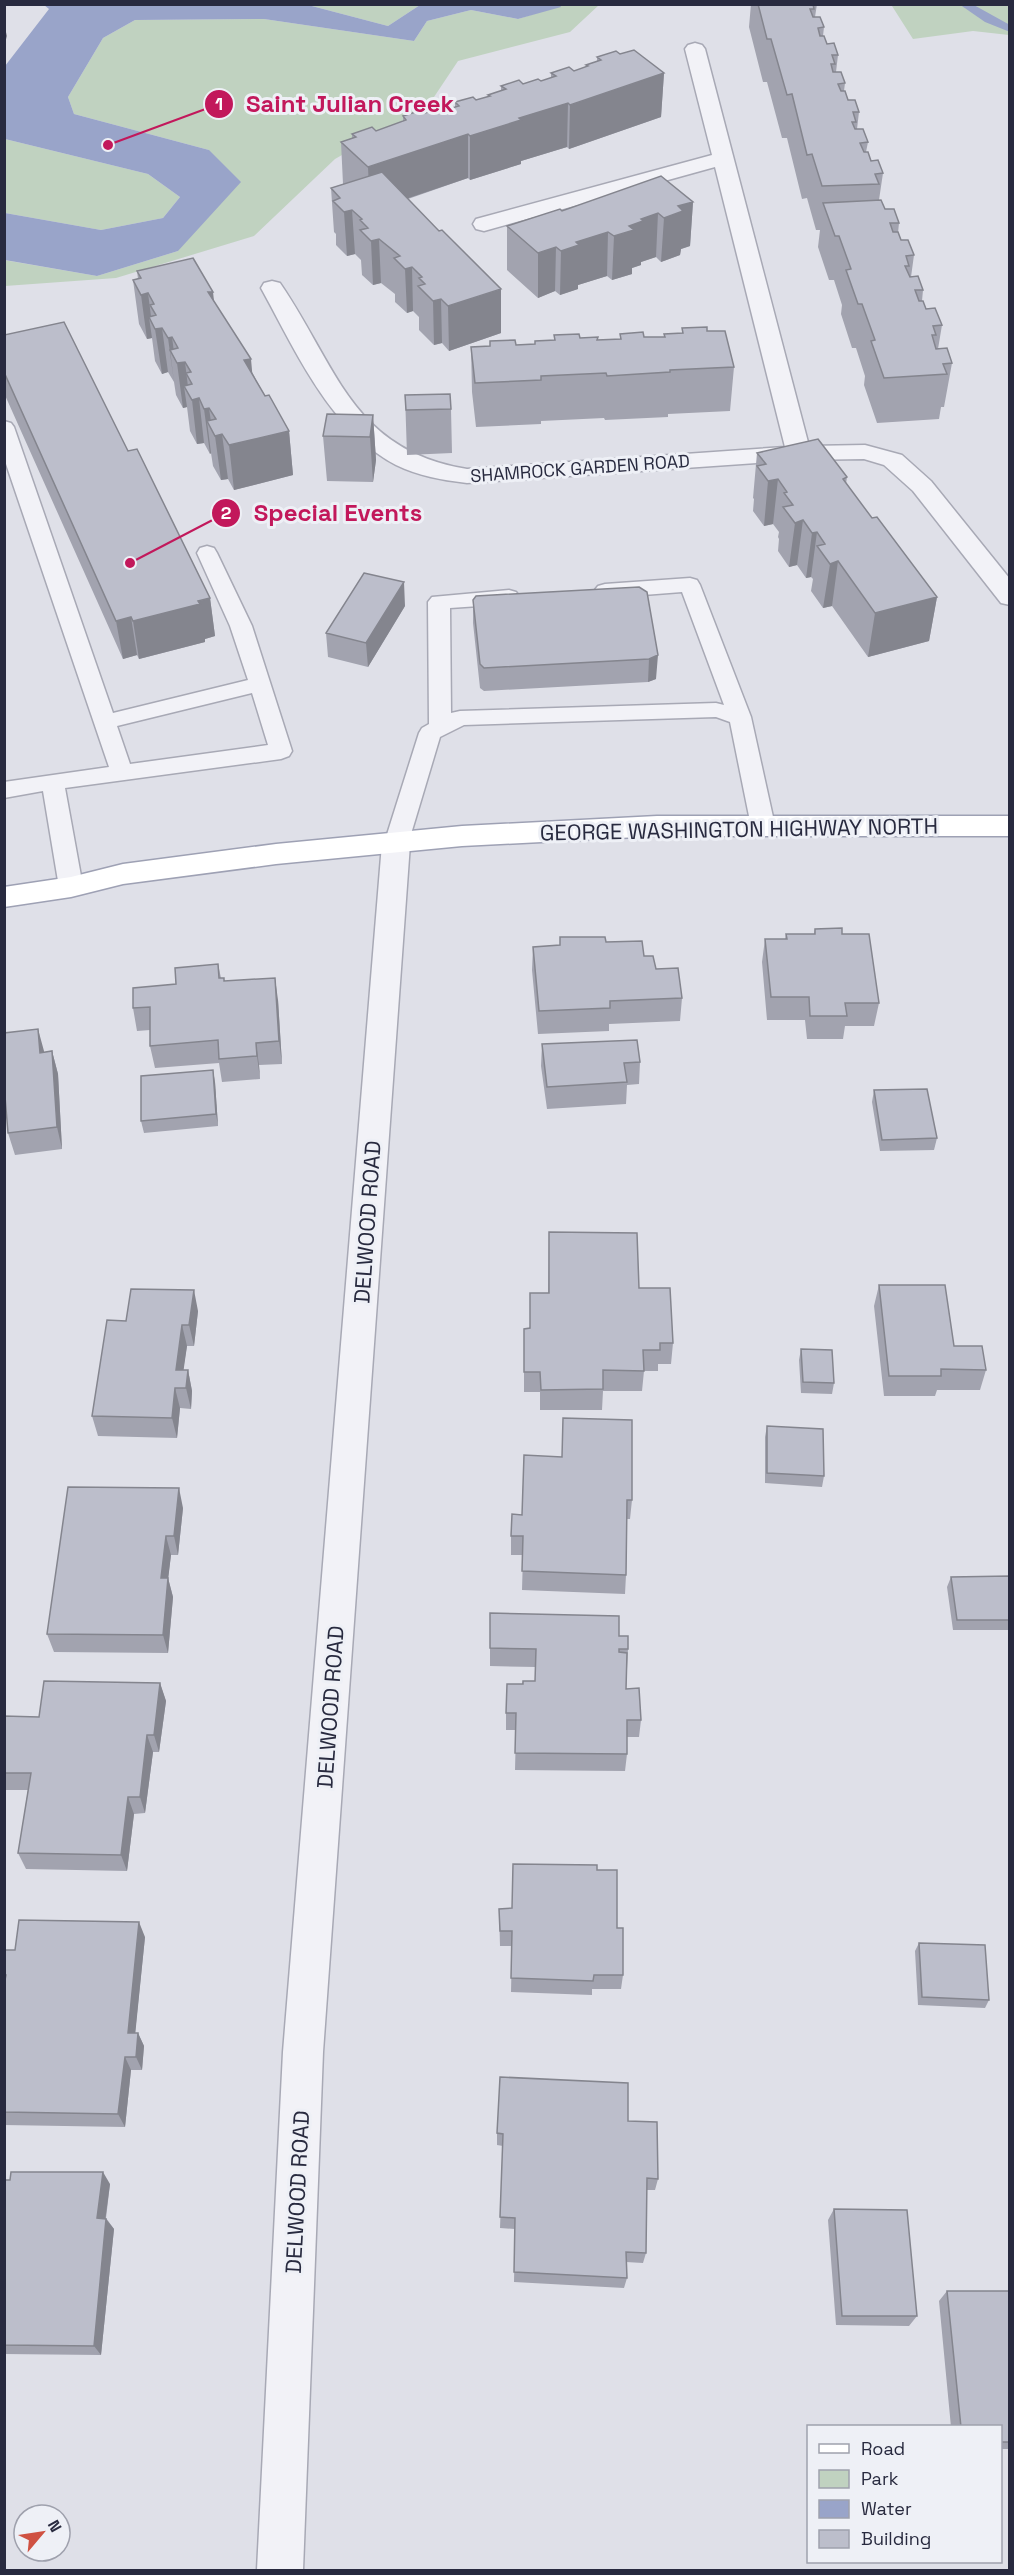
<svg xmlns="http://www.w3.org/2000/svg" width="1014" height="2575" font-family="'Space Grotesk',sans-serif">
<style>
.green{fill:#c0d2c0}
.water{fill:#99a4c9}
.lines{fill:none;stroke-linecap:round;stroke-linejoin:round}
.stream{fill:#99a4c9;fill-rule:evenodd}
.lane-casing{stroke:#a8a9b5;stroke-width:3}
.street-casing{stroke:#a8a9b5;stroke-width:3}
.primary-casing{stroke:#9ea1b4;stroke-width:3}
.lane{fill:#f2f2f7;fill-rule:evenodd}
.street{fill:#f2f2f7;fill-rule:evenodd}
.primary{fill:#fff;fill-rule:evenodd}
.wall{fill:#a2a3af}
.shaded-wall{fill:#84858e}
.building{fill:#bcbecb;stroke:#84858e;stroke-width:1.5}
.labels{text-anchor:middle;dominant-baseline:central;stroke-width:6;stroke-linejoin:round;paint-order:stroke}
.far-street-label{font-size:18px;fill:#282a3f;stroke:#eef0f6}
.street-label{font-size:22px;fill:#282a3f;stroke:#eef0f6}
.leader{fill:none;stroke:#c2185b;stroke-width:2}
.callout-dot{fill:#c2185b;stroke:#eef0f6;stroke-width:2}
.mark-label{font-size:18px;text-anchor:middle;font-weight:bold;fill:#fff}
.callout-label{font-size:24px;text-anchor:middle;font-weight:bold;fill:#c2185b;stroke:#eef0f6;stroke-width:6;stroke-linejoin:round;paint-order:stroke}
</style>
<rect width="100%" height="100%" fill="#dfe0e8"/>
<path class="green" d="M120 4 420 5 388 26 308 5Z
M559 5H599L570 32 458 61 428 106 335 159 254 236 116 278 5 286 4 260 97 276 178 251 209 150 74 114 68 97 103 38 135 20 264 19 414 41 427 21 471 10 518 19 560 6Z
M888 5H1009V35L973 31 913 39 892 6Z
M5 139 148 174 180 197 163 218 101 230 5 213Z"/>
<path class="water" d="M120 4 308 5 388 26 420 5 559 4 561 7 518 19 471 10 427 21 414 41 264 19 135 20 103 38 68 97 74 114 209 150 241 182 178 251 97 276 5 260V213L101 230 163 218 180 197 148 174 5 139V66L49 9 44 5Z"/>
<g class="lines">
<path class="stream" d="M959 4H972L1010 25V32L985 22Z"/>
<defs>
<path id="lane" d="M4 421 11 423 14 427 113 713 248 680 230 626 197 553 200 548 207 546 214 548 217 553 252 626 292 751 289 756 281 759 65 788 83 887 79 893 71 895 63 893 59 887 43 791 4 798V782L109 767 4 458ZM252 693 268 745 130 764 117 726Z
M690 578 697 580 700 585 751 717 775 826 771 832 763 834 755 832 751 826 730 722 716 717 464 725 440 737 408 844 404 850 396 852 388 850 384 844 419 733 422 728 429 724 428 602 432 597 509 590 516 592 520 597 516 602 509 604 450 608 451 713 460 711 716 703 724 705 682 592 605 598 598 596 594 591 598 586 605 584Z"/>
<path id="street" d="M695 43 702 45 705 49 809 446 865 445 902 455 931 481 1010 579V605L1001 603 913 491 884 465 864 459 799 460 467 483C443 480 418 476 396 465 329 429 296 351 261 288L264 283 272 281 280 283C337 366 351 450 467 469L785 447 715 167 484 231 476 229 473 224 476 219 712 155 685 49 688 45Z
M396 834 406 837 410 844 323 2052 303 2570H257L283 2052 382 844 386 837Z"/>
<path id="primary" d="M657 816H1010V836H657L462 846 276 864 123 884 71 897 4 907V887L71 877 123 864 276 844 462 826Z"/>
</defs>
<use href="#lane" class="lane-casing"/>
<use href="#street" class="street-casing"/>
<use href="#primary" class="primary-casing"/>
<use href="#lane" class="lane"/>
<use href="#street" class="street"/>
<use href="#primary" class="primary"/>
</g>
<path class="wall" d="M751 4H817L815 17 824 27 823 36 827 44 838 55 836 72 845 83 844 91 848 100 859 112 857 129 868 142 866 152 871 161 883 173 879 200 885 209 899 223 898 233 901 240 914 255 911 277 923 290 922 301 926 309 942 325 938 349 952 363 944 407H941L939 419 877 423 864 385 865 376 856 348H852L841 314 842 305 834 280H829L818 247 820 230H816L807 198 802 199 787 138H782L767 82H763L749 27Z
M620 54 664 73 661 117 569 149 567 147 521 161V164L470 180 468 178 408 199 501 333 449 351 442 343 434 345 419 330V317L413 311 407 313 395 302V294L381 283 373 285 362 275 361 260 355 254 347 256 336 245V234L334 232 331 188 343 184 341 142 352 138V134L376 131 403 121V116L442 111 455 107V102L476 100 488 97V95L501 91V86L541 81 551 78V73L574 71 586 67V65L597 62V57Z
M693 202 690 246 681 249 680 255 661 262 656 257 641 262V265L632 268V274L612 280 607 276 578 285V289L560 295 555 291 538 298 507 270V226L562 211Z
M137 271 214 302 265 396 289 431 293 475 234 490 228 479 221 480 213 466 211 453 210 454 204 443 197 444 190 431 187 407 183 408 176 395 174 382 168 372 162 374 155 361 152 338 147 339 139 324 133 280 138 279Z
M682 328 707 331 734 367 730 411 668 414V417L605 420 604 418 541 421V424L476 427 472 392 471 347 490 346V341L516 345 535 344 554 340V335L580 338 598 337V340L620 339V334L644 337H664V334H682Z
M4 335 128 451 210 598 215 636 205 639V642L139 659 137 655 123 659 4 393Z
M405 395 451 409 452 453 407 455Z
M373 415 376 460 373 482 327 481 323 436Z
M757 453 847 477 846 484 872 518 937 597 929 641 868 657 832 606 823 608 811 591 813 579 811 577 806 578 797 565 789 567 778 551 779 539 778 537 779 532 773 524 764 526 753 511 754 499 753 498Z
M639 587 656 679 648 682 484 691 480 688 473 623V600Z
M405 606 368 667 328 657 326 633Z
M815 929 842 934 879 1003 874 1026H845L843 1039H807L805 1020H767L762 962 765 939H785L786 934H814Z
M560 937 606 942 644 956 682 998 680 1021 609 1024V1031L538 1034 532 970 533 947 560 945Z
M218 964 221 978 225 981 278 1000 282 1064 259 1065 260 1079 222 1082 219 1063 155 1068 150 1046V1030L137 1031 133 1008 176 984Z
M4 1033 44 1052 52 1051 58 1074 62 1149 15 1155 8 1133 6 1107H4Z
M542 1044 640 1062 639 1084 627 1085 626 1104 547 1109 541 1066Z
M215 1082 218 1126 144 1133 141 1121Z
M874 1090 937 1138 934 1150 880 1151 872 1102Z
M549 1232 639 1288 673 1343 671 1364H658V1371H644L642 1391H603L602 1410H540V1392H524V1329L529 1328 548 1293Z
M879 1285 954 1346 986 1370 980 1390H937L935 1396H884L874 1306Z
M198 1311 194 1346H187L183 1370H188L192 1391 191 1409 180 1408 177 1438 98 1436 92 1416 126 1321Z
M801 1349 834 1383 832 1394 801 1393 799 1360Z
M767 1426 824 1476 822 1487 765 1483V1437Z
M524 1455 632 1500 630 1519H627L626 1575 625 1594 522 1590 523 1555H511V1536L522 1515Z
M183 1508 178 1555H171L168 1578 173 1597 168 1653 54 1652 47 1634Z
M1010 1576V1630H953L947 1587 951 1577Z
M619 1636 628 1649 626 1689 641 1720 639 1737H627V1754L625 1771 515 1770 516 1730H506V1713L522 1684 523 1681H535L536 1667 490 1666V1648Z
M160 1683 166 1701 159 1752H153L145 1813 134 1814 127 1871 26 1869 18 1853 28 1790H4V1716L39 1717Z
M597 1870 617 1928 623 1975 621 1989H592V1995L511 1992 512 1946H500L499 1909 512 1908Z
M145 1937 135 2033H138L144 2046 142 2070H131L125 2127 4 2125V1950H15Z
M919 1943 989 2000 985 2008 918 2005 915 1951Z
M628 2121 658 2179 655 2190H647L646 2253 643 2263 626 2262 627 2278 624 2288 514 2282 515 2229 500 2228 503 2146 497 2145V2133Z
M4 2180 110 2184 106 2218 114 2229 101 2355 4 2354Z
M834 2209 917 2316 909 2326 836 2325 828 2220Z
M947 2291H1010V2449H1000V2427H951L939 2301Z"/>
<path class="shaded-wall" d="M4 24 7 36 4 46Z
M664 73 661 117 569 149 570 105Z
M568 103 567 147 521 161V164L470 180V136L519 118Z
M468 134V178L370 211 368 167Z
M693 202 690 246 681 249 680 255 661 262 664 218 678 206Z
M352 210 355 254 347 256 344 212Z
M658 213 656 257 641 262V265L632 268V274L612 280 614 236 629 226 641 219Z
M608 232 607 276 578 285V289L560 295 561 251 576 242Z
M379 239 381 283 373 285 371 241Z
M556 247 555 291 538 298V253Z
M412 267 413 311 407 313 405 269Z
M501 289V333L449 351 448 306Z
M208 292H213L218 336Z
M148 293 152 324 149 317 152 338 147 339 141 295Z
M441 299 442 343 434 345 433 301Z
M162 328 168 372 162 374 155 329Z
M172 337 175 360 170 350 174 382 168 338Z
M251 359 255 404 244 360Z
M185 362 189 395 184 386 187 407 183 408 177 363Z
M199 398 204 443 197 444 192 400Z
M209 408 212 429 207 421 211 453 210 454 204 409Z
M373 415 376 460 373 482 370 437Z
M289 431 293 475 234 490 229 445Z
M222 434 228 479 221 480 215 436Z
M778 479 773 524 764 526 768 481Z
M803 520 797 565 789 567 795 523Z
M817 532 811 577 806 578 812 533Z
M838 561 832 606 823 608 830 564Z
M404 582 405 606 368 667 366 643Z
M937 597 929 641 868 657 875 613Z
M210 598 215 636 205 639V642L139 659 133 621Z
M131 617 137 655 123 659 116 621Z
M658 655 656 679 648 682 649 659Z
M275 978 278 1000 282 1064 279 1041Z
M38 1029 44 1051 46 1075 40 1053Z
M256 1043 259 1065 260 1079 257 1056Z
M52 1051 58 1074 62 1149 57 1127Z
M213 1070 215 1082 218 1126 216 1114Z
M194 1290 198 1311 194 1346 189 1325Z
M182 1325 187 1346 181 1388 176 1370Z
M188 1370 192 1391 191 1409 186 1388Z
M175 1388 180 1408 177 1438 172 1418Z
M179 1488 183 1508 178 1555 174 1536Z
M166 1536 171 1555 166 1597 161 1578Z
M168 1578 173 1597 168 1653 163 1635Z
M160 1683 166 1701 159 1752 154 1735Z
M147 1735 153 1752 145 1813 140 1797Z
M128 1797 134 1814 127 1871 121 1855Z
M139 1922 145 1937 134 2046 128 2033Z
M138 2033 144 2046 142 2070 136 2057Z
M125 2057 131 2070 125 2127 118 2114Z
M103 2172 110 2184 104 2229 97 2218Z
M106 2219 114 2229 101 2355 94 2346Z"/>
<path class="building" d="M758 4H813L814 9H810L813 17H820L824 27 818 28 820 36H824L827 44 834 43 838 55H832L835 64H831L833 72H841L845 83 838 84 841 91H845L848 100H855L859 112H853L856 122H852L855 129H863L868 142 860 143 864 152H868L871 161 878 160 883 173 875 174 879 184 822 186 812 154 807 155 792 94 787 95 771 39H767Z
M634 50 664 73 570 105 568 103 519 118 521 120 470 136 468 134 368 167 341 142 356 137 352 134 372 127 376 131 406 120 403 116 422 110 425 113 440 109 442 111 459 106 455 102 473 97 476 100 490 96 488 95 506 89 501 86 519 80 523 84 538 79 541 81 556 76 551 73 569 67 574 71 588 66 586 65 601 60 597 57 616 51 620 54Z
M382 172 439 231 442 230 501 289 448 306 441 299 433 301 418 286 425 284 419 278 422 277 412 267 405 269 394 258 400 256 379 239 371 241 360 230 368 228 360 220 362 219 352 210 344 212 333 201 340 198 331 188Z
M661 176 693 202 678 206 683 211 664 218 658 213 641 219 643 221 629 226 634 230 614 236 608 232 576 242 579 245 561 251 556 247 538 253 507 226 560 209 562 211Z
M881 200 885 209H894L899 223H890L893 232H898L901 240H908L914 255 906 256 909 266H905L910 277 918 276 923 290H915L919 301H923L926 309 935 308 942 325 933 326 936 335H932L936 349 947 348 952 363 943 364 947 374 884 378 871 341 875 340 862 304H858L846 270 851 269 839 236H835L823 203Z
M193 258 213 292H208L251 359 244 360 265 396 269 395 289 431 229 445 222 434 215 436 207 421 216 419 209 408 204 409 199 398 192 400 184 386 192 384 186 373 191 372 185 362 177 363 170 350 178 348 172 337 168 338 162 328 155 329 149 317 156 315 150 305 154 304 148 293 141 295 133 280 141 278 137 271Z
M64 322 128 451 137 449 210 598 198 601 200 604 133 621 131 617 116 621 4 372V335Z
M707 327V331H725L734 367 670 370V372L607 376 606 373 541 376V380L475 383 471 347 490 346V341L515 340 516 345 535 344V341L555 340 554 335 579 334 580 338 598 337 597 340 621 339 620 334 643 332 644 337H665L664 334 683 333 682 328Z
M450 394 451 409 406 410 405 395Z
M327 414 373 415 370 437 323 436Z
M818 439 847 477 843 479 872 518 877 517 937 597 875 613 838 561 830 564 817 546 825 544 817 532 812 533 803 520 795 523 783 507 793 505 784 493 787 492 778 479 768 481 757 466 766 464 757 453Z
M364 573 404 582 366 643 326 633Z
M639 587 647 592 658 655 649 659 484 668 480 664 473 600 476 596Z
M842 928V934H869L879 1003H845L847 1016H810L809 997H771L765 939H787L786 934H815V929Z
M560 937H605L606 942 642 941 644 956H653L656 969 678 968 682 998 610 1001V1008L539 1011 533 947 560 945Z
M218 964 219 978H224V981L275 978 279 1041 256 1043 257 1056 219 1059 218 1040 150 1046V1007L133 1008V988L176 984 175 968Z
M38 1029 40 1053 52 1051 57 1127 8 1133 4 1084V1033Z
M637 1040 640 1062 624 1063 627 1082 547 1087 542 1044Z
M213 1070 216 1114 141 1121V1076Z
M927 1089 937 1138 882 1140 874 1090Z
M549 1232 637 1233 639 1288H670L673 1343H660V1350H643L644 1371 603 1370V1389L541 1390 540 1372H524V1329L530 1328V1293H549Z
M879 1285H945L954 1346H982L986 1370 941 1369V1376H889Z
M131 1289 194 1290 189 1325H182L176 1370H188L186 1388H175L172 1418 92 1416 107 1320 126 1321Z
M801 1349 832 1350 834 1383 803 1382Z
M563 1418 632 1420V1500H627L626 1575 522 1571 523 1536H511L512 1514 522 1515 524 1455 562 1457Z
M767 1426 823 1429 824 1476 767 1473Z
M68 1487 179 1488 174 1536H166L161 1578H168L163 1635 47 1634Z
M1010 1576V1620H957L951 1577Z
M490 1613 619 1616V1636H628V1649H619V1652L627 1653 626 1689 639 1688 641 1720H627V1754L515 1753 516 1713H506L507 1684H523V1681H535L536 1649 490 1648Z
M44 1681 160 1683 154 1735H147L140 1797H128L121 1855 18 1853 31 1773H4V1716L39 1717Z
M513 1864 597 1865V1870H617V1928H623V1975H594L593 1981 511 1978 512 1931H500L499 1909 512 1908Z
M19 1920 139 1922 128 2033H138L136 2057H125L118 2114 4 2112V1985L6 1975H4V1950H15Z
M919 1943 985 1945 989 2000 922 1997Z
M500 2077 628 2083V2121L657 2122 658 2179 647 2178 646 2253 626 2252 627 2278 514 2272 515 2218 500 2217 503 2134 497 2133Z
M11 2172H103L97 2218 106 2219 94 2346 4 2345V2180H10Z
M834 2209 907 2210 917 2316H842Z
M947 2291H1010V2442H1000V2427H961Z"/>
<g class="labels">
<g class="far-street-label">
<text transform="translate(580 468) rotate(-4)">SHAMROCK GARDEN ROAD</text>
</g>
<g class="street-label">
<text transform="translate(739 829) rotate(-1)">GEORGE WASHINGTON HIGHWAY NORTH</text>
<text transform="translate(367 1222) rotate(-86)">DELWOOD ROAD</text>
<text transform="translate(330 1707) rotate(-86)">DELWOOD ROAD</text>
<text transform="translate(297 2192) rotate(-87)">DELWOOD ROAD</text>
</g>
</g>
<path class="leader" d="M108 145L219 104M130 563L226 513"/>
<g class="callout-dot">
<circle cx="108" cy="145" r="6"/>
<circle cx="130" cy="563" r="6"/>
<circle cx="219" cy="104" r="15"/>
<circle cx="226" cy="513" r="15"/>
</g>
<g class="mark-label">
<text x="219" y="110">1</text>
<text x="226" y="519">2</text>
</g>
<g class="callout-label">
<text x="350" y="112">Saint Julian Creek</text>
<text x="338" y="521">Special Events</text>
</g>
<rect width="1014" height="2575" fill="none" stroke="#282a3f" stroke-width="12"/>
<rect x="807" y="2425" width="195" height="138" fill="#eef0f6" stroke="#9fa1ad" stroke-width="1.5"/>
<rect x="819" y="2444" width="30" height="9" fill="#ffffff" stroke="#9fa1ad" stroke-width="1.5"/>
<text x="861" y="2455" font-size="18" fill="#282a3f">Road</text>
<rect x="819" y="2470" width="30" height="18" fill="#c0d2c0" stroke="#9fa1ad" stroke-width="1.5"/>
<text x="861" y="2485" font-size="18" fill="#282a3f">Park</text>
<rect x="819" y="2500" width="30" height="18" fill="#99a4c9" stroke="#9fa1ad" stroke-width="1.5"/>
<text x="861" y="2515" font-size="18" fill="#282a3f">Water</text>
<rect x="819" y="2530" width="30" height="18" fill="#bcbecb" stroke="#9fa1ad" stroke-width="1.5"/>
<text x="861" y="2545" font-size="18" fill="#282a3f">Building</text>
<g transform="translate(42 2533) rotate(61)"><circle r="28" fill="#eef0f6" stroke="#9fa1ad" stroke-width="1.5"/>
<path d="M0-4.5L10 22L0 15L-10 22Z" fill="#cf5142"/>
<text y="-9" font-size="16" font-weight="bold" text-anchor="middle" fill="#282a3f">N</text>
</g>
</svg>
